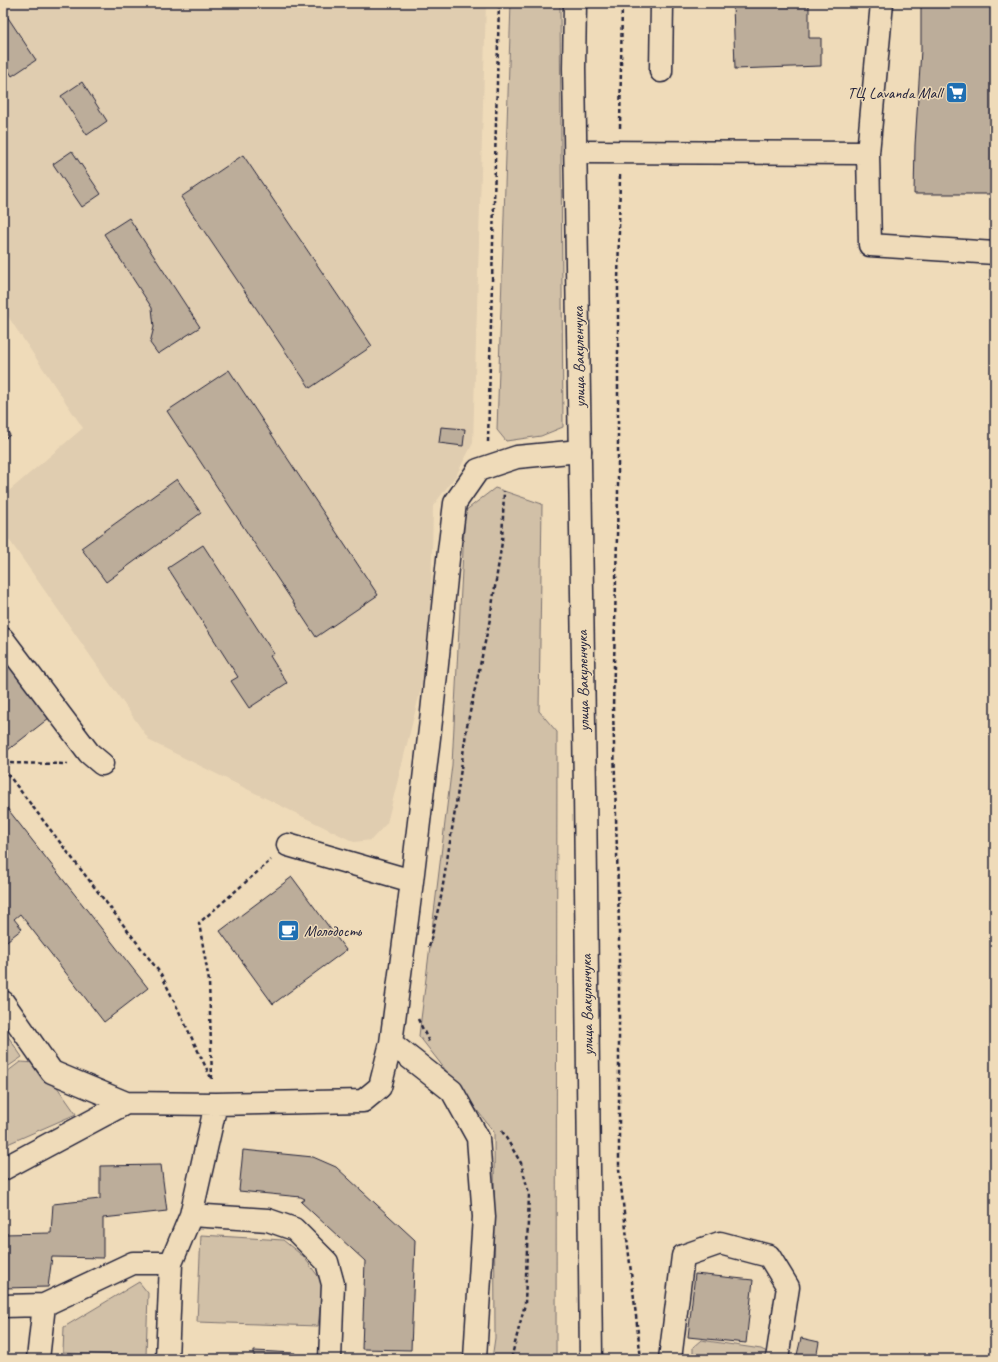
<svg xmlns="http://www.w3.org/2000/svg" width="998" height="1362" font-family="Caveat,sans-serif">
<style>
.built{fill:#e0cdb0}
.green{fill:#d1c0a7;stroke:#7a7171}
.building{fill:#bcad9a;stroke:#22223b}
.lines{fill:none;stroke-linecap:round;stroke-linejoin:round}
.minor-casing{stroke:#22223b;stroke-width:25}
.major-casing{stroke:#22223b;stroke-width:25}
.path{stroke:#22223b;stroke-width:2.5;stroke-dasharray:4 3;stroke-linecap:butt}
.minor{stroke:#efdbb9;stroke-width:22}
.major{stroke:#efdbb9;stroke-width:22}
.labels{text-anchor:middle;dominant-baseline:central;stroke-width:3;stroke-linejoin:round;paint-order:stroke}
.poi-label{font-size:16px;fill:#22223b;stroke:#efdbb9;text-anchor:end}
.street-label{font-size:16px;fill:#22223b;stroke:#efdbb9}
</style>
<rect width="100%" height="100%" fill="#efdbb9"/>
<filter id="ink" filterUnits="userSpaceOnUse"><feTurbulence type="fractalNoise" baseFrequency=".025" numOctaves="2"/><feDisplacementMap in="SourceGraphic" scale="8" xChannelSelector="R" yChannelSelector="G"/><feConvolveMatrix kernelMatrix="1 2 1 2 8 2 1 2 1" color-interpolation-filters="sRGB"/></filter>
<g filter="url(#ink)">
<path class="built" d="M3 3H486L473 443 457 474 433 506 430 653 387 823 371 840 354 842 150 741 3 531V496L83 428 3 309Z"/>
<path class="green" d="M511 3H560L563 427 541 436 506 441 497 430Z
M495 488 542 504 539 711 557 732 556 1359H492L495 1338 494 1132 419 1036 452 765 465 511Z
M3 1029 22 1057 3 1070Z
M20 1062 37 1063 50 1077 76 1114 3 1146V1075Z
M201 1235 283 1240 304 1257 323 1283 318 1326 197 1322Z
M139 1282 148 1293 146 1356 63 1353 64 1327Z
M701 1340 761 1349 767 1352 769 1359H695L693 1355V1347Z"/>
<path class="building" d="M733 3H809V38H821V66L735 69Z
M921 3H995V194H914L915 145 921 50Z
M3 10 36 60 12 76 3 62Z
M82 82 107 121 87 135 61 96Z
M72 151 101 194 82 207 53 164Z
M243 155 372 346 310 388 181 197Z
M129 218 200 327 158 354 150 343 154 327 152 308 104 234Z
M229 370 378 595 316 637 167 411Z
M3 425 10 435 3 440Z
M441 427 465 429 463 446 439 443Z
M177 479 201 513 106 582 81 548Z
M203 545 274 654 270 656 287 683 249 708 231 681 238 677 168 568Z
M3 658 49 718 8 750 3 744Z
M3 803 148 988 104 1022 20 914 14 919 22 929 3 944Z
M292 877 346 950 273 1004 220 931Z
M243 1150 313 1157 336 1167 415 1240 411 1350 362 1349 365 1261 301 1202 305 1199 301 1197 239 1191Z
M161 1165 167 1211 103 1218V1258L52 1257 48 1287 3 1288V1234L51 1233 53 1204 100 1199V1166Z
M695 1274 753 1280 746 1343 688 1337Z
M801 1338 819 1342 816 1359H796Z
M254 1351 295 1353V1359H254Z"/>
<g class="lines">
<defs>
<path id="minor" d="M661 71 662 3
M576 152 868 153 882 3
M868 153 870 245 995 253
M3 639 89 753 102 764
M288 845 412 881
M3 1002 52 1072 126 1103 216 1104 363 1101 380 1087 391 1043 412 881 432 712 448 559 455 503 478 470 517 457 580 451
M391 1043 452 1091 478 1138 484 1217 477 1324 475 1359
M3 1169 126 1103
M191 1215 268 1220 294 1229 327 1262 333 1284 330 1359
M3 1306 44 1305
M38 1359 44 1305 133 1263H171
M167 1359 171 1263 191 1215 216 1104
M670 1359 683 1256 720 1243 769 1256 788 1287 777 1359"/>
<path id="major" d="M575 3 574 68 585 790 591 1359"/>
</defs>
<use href="#minor" class="minor-casing"/>
<use href="#major" class="major-casing"/>
<path class="path" d="M620 128 622 3
M620 175 618 284V493L613 708 619 925V1169L641 1359
M488 442 499 3
M3 763 68 764
M3 768 161 974 212 1080
M429 947 441 897 455 811 467 726 490 619 502 542 504 491
M418 1019 429 1042
M212 1079 209 981 199 923 271 860
M502 1131 521 1163 529 1194 525 1304 511 1359"/>
<use href="#minor" class="minor"/>
<use href="#major" class="major"/>
</g>
</g>
<defs>
<symbol id="supermarket-square" viewBox="-11 -11 22 22"><rect x="-9" y="-9" width="18" height="18" rx="4" fill="#1f6fb2" stroke="#efdbb9"/><path d="M-6-5.5h2.5l.6 2H6L4.5 2H-2.5L-4.4-4H-6ZM-1.5 3.2a1.3 1.3 0 1 0 .1 0ZM3 3.2a1.3 1.3 0 1 0 .1 0Z" fill="#fff"/></symbol>
<symbol id="cafe-square" viewBox="-11 -11 22 22"><rect x="-9" y="-9" width="18" height="18" rx="4" fill="#1f6fb2" stroke="#efdbb9"/><path d="M-5.5-4.5H6V0H3Q3 3.5 0 3.5H-2.5Q-5.5 3.5-5.5 0ZM3-3.2v2h1.7v-2ZM-6 4.5H4V6H-6Z" fill="#fff"/></symbol>
</defs>
<g fill-rule="evenodd">
<use href="#supermarket-square" x="944" y="80" width="25" height="25"/>
<use href="#cafe-square" x="276" y="918" width="25" height="25"/>
</g>
<g class="labels">
<g class="poi-label">
<text x="942" y="93">ТЦ Lavanda Mall</text>
<text x="304" y="931" text-anchor="start">Молодость</text>
</g>
<g class="street-label">
<text transform="translate(579 357) rotate(-91)">улица Вакуленчука</text>
<text transform="translate(583 681) rotate(-91)">улица Вакуленчука</text>
<text transform="translate(587 1005) rotate(-91)">улица Вакуленчука</text>
</g>
</g>
<rect width="998" height="1362" fill="none" stroke="#efdbb9" stroke-width="16"/>
<rect x="8" y="8" width="982" height="1346" fill="none" stroke="#22223b" stroke-width="1.5" filter="url(#ink)"/>
</svg>
